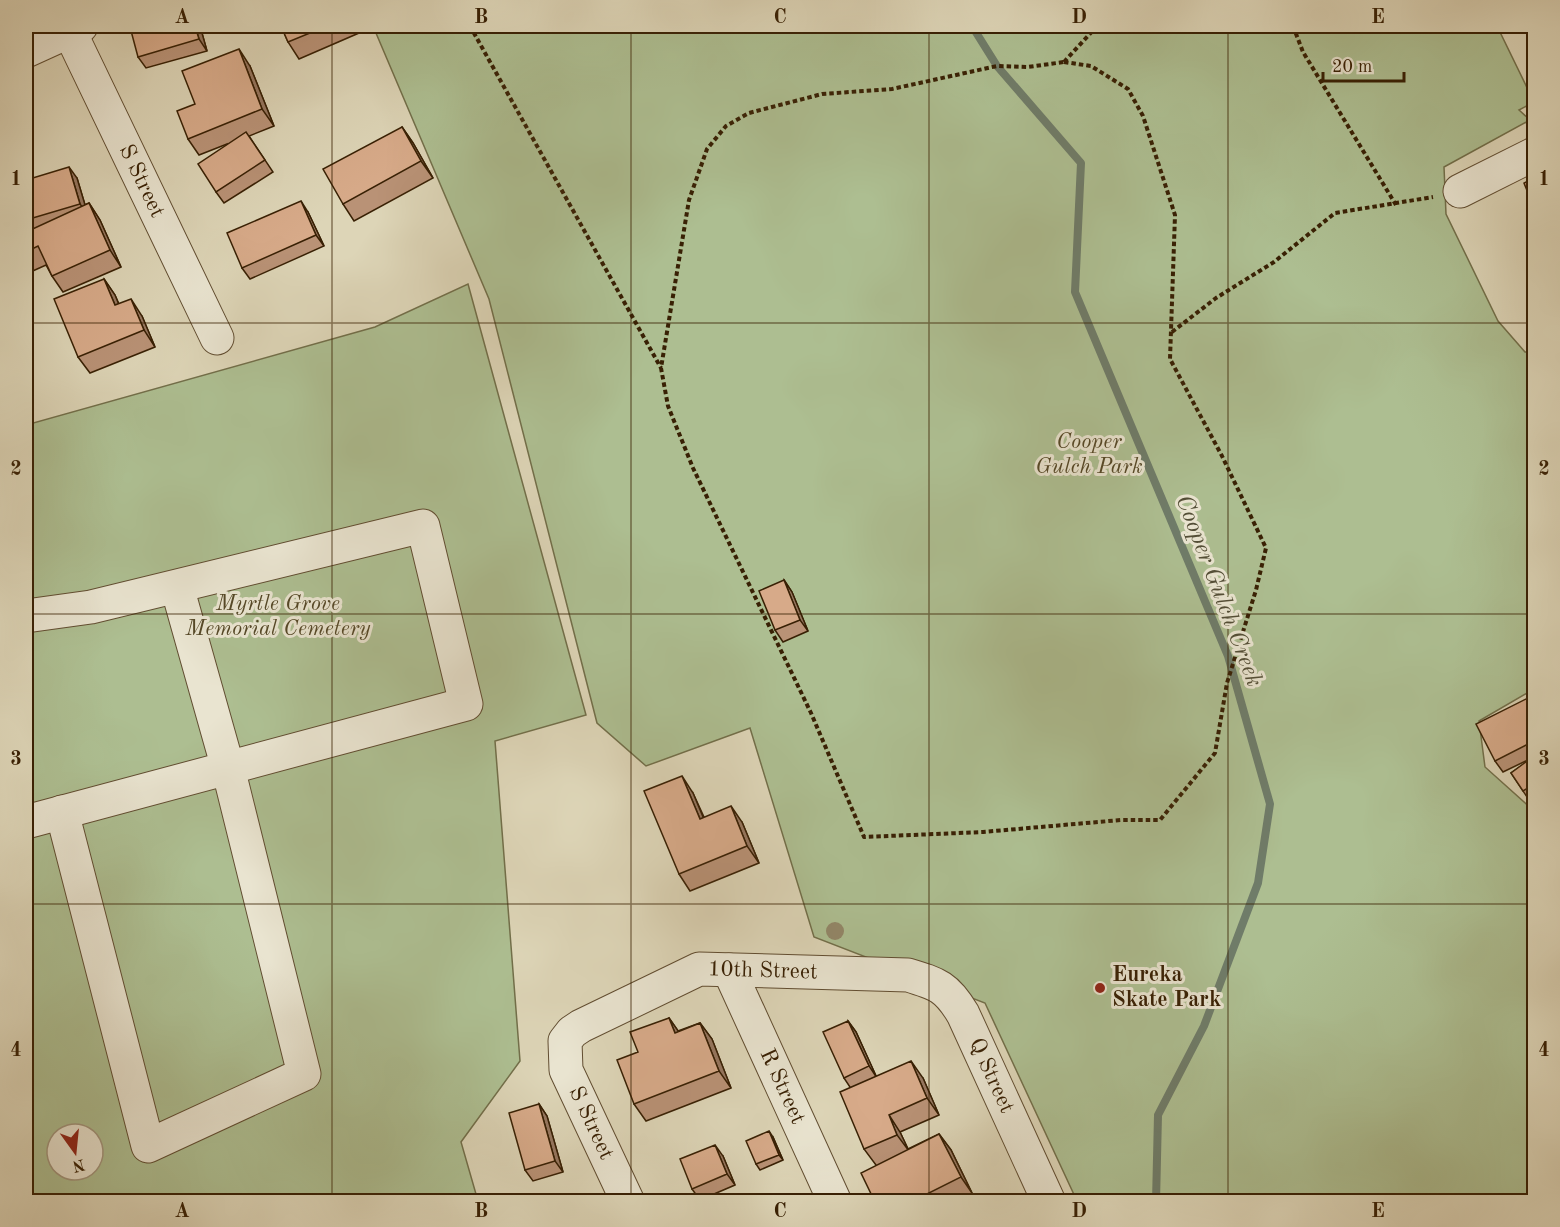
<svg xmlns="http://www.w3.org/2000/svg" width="1560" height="1227" font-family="'Old Standard TT',serif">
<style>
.green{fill:#adbe91;stroke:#726f4a;stroke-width:1.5;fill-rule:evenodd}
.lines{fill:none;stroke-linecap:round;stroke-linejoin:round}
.stream{stroke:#6f7c69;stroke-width:8}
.minor-casing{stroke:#614d31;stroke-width:35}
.path{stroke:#382004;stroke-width:4;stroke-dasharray:4.5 3;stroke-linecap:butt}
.minor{stroke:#e9e4d0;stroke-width:33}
.tree{fill:#928768}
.wall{fill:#b99276;stroke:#382004;stroke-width:1.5}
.shaded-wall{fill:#967760;stroke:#382004;stroke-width:1.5}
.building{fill:#d7aa89;stroke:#382004;stroke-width:1.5}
.grid{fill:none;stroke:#382004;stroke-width:1.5;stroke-opacity:0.55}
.poi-dot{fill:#8f2418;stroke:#e9e4d0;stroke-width:2}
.labels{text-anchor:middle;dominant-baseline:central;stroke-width:6;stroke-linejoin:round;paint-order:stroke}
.street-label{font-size:22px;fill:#382004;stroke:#e9e4d0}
.park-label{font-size:22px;font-style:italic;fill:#554827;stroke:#e9e4d0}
.poi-label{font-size:22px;font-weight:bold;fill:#382004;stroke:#e9e4d0;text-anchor:start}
.water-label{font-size:24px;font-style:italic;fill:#534e36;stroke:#e9e4d0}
.neatline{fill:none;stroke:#382004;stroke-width:2}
.grid-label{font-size:20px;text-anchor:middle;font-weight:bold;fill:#382004}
</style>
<rect width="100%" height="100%" fill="#ddd5b7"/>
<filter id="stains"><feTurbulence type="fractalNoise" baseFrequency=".00333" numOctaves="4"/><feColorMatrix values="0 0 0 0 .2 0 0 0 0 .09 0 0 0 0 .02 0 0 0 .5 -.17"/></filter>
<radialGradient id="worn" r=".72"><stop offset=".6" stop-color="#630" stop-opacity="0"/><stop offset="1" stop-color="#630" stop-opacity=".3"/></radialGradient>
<path class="green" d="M373 26H1497L1534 102 1519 110 1530 120 1444 167 1446 214 1498 321 1525 352H1534V689L1479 721 1485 767 1534 811V1201H1077L985 1003 814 937 750 728 646 766 597 723 489 299Z
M468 284 586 715 495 741 520 1061 461 1142 478 1201 26 1202V425L375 327ZM57 1134H93V1170H57Z"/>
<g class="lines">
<path class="stream" d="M972 26 997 66 1081 163 1075 292 1228 656 1270 804 1258 883 1204 1026 1158 1115 1156 1202"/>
<defs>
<g id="minor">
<path id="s1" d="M67 26 217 338"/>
<path d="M26 51 81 26"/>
<path d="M1460 191 1534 154"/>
<path d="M26 616 91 607 423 526 466 704 26 822"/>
<path d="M62 812 148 1146 304 1074 228 768 177 587"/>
<path id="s2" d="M729 970 835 1202"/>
<path id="s3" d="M628 1202 566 1070 565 1041 572 1032 581 1026 699 969 908 975C938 984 947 987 963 1014L1049 1202"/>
</g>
</defs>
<use href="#minor" class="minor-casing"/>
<path class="path" d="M470 26 661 368
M1293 26 1303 52 1396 205
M1064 62 1091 66 1128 89 1143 116 1175 215 1170 359 1222 456 1266 548 1256 590 1227 683 1215 753 1160 820H1121L983 832 864 837 811 713 693 468 668 406 661 368 689 200 707 149 726 126 749 113 822 94 892 89 997 66 1028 67Z
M1064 62 1097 26
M1172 332 1216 298 1274 262 1335 213 1433 197"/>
<use href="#minor" class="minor"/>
</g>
<circle class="tree" cx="835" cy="931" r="9"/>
<path class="wall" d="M136 26H200L207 51 146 68 138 57Z
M281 26H356L359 33 299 59 288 42Z
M250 66 274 126 249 136 273 172 224 203 216 192 227 144 199 155 188 139 195 104Z
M402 127 413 143 433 178 354 221 343 204Z
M77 178 85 205 89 203 100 220 121 267 63 292 52 276 46 265 26 274V232L31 229 26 222V180Z
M308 212 324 246 250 279 242 268Z
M104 279 115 295 119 304 142 316 155 347 90 373 78 357Z
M784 580 792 592 808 631 783 642 775 630Z
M1534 695V792L1527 797 1511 773 1534 757 1503 772 1495 761Z
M693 793 704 817 742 822 759 863 690 891 679 874Z
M669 1018 678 1031 700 1023 712 1039 731 1088 646 1121 634 1104 638 1052Z
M848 1021 856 1032 876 1076 923 1078 939 1115 900 1132 908 1149 939 1134 951 1150 972 1193 956 1202H875L876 1165 864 1149 850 1087 844 1078Z
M539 1104 547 1116 563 1172 533 1181 525 1170Z
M773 1137 783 1160 760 1170 756 1164Z
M723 1156 735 1185 700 1200 692 1189Z"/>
<path class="shaded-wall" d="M195 26H200L207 51 199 39Z
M239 49 250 66 274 126 262 109Z
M402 127 413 143 433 178 421 161Z
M69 167 77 178 88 215 80 204Z
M301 201 308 212 324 246 316 235Z
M89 203 100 220 121 267 110 250Z
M104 279 115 295 126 322 115 305Z
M131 299 142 316 155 347 144 330Z
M784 580 792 592 808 631 800 620Z
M682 776 693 793 711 836 700 819Z
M731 806 742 822 759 863 747 846Z
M669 1018 681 1035 675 1033Z
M848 1021 856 1032 877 1078 869 1066Z
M700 1023 712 1039 731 1088 719 1071Z
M911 1061 923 1078 939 1115 927 1098Z
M539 1104 547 1116 563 1172 555 1161Z
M889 1115 900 1132 909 1151 897 1135Z
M769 1131 773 1137 783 1160 779 1155Z
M939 1134 951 1150 972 1193 961 1177Z
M715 1145 723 1156 735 1185 727 1174Z"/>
<path class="building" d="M136 26H195L199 39 138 57 130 27Z
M281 26H327L288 42Z
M1529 26H1534V39Z
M239 49 262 109 188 139 177 111 195 104 182 71Z
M402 127 421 161 343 204 323 169Z
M246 132 265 160 216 192 198 164Z
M69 167 80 204 26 220V180Z
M1534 178V208L1524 183Z
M301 201 316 235 242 268 227 233Z
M89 203 110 250 52 276 38 246 26 252V232Z
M104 279 115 305 131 299 144 330 78 357 54 299Z
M784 580 800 620 775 630 759 591Z
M1534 695V741L1495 761 1476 724Z
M1534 756V784L1523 791 1511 773Z
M682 776 700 819 731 806 747 846 679 874 644 791Z
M669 1018 675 1033 700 1023 719 1071 634 1104 617 1060 638 1052 630 1032Z
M848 1021 869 1066 844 1078 823 1032Z
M911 1061 927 1098 889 1115 897 1135 864 1149 840 1092Z
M539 1104 555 1161 525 1170 509 1113Z
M769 1131 779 1155 756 1164 746 1141Z
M939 1134 961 1177 911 1202H875L861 1173Z
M715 1145 727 1174 692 1189 680 1159Z"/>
<path class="grid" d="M332 26V1202M631 26V1202M929 26V1202M1228 26V1202M26 323H1534M26 614H1534M26 904H1534"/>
<circle class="poi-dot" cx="1100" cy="988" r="6"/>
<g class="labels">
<g class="street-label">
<text stroke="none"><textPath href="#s1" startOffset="172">S Street</textPath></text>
<text stroke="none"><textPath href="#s3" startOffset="392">10th Street</textPath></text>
<text stroke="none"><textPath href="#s3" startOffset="675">Q Street</textPath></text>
<text stroke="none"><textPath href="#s2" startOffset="128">R Street</textPath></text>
<text transform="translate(591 1123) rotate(65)">S Street</text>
</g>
<g class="park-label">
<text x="1089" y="442">Cooper<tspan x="1089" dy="25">Gulch Park</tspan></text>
<text x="278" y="604">Myrtle Grove<tspan x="278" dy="25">Memorial Cemetery</tspan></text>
</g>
<g class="poi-label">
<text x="1112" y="975">Eureka<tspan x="1112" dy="25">Skate Park</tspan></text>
</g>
<g class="water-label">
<text transform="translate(1218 591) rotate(69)">Cooper Gulch Creek</text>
</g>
</g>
<rect width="1560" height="1227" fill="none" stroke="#ddd5b7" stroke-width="66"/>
<g transform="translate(75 1152) rotate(165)"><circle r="28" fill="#e9e4d0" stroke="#a2967e" stroke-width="1.5"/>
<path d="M0-4.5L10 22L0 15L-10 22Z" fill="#8f2418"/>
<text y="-9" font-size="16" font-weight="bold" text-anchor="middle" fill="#382004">N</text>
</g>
<path d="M1323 72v9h81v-9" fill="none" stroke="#382004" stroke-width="3"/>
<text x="1332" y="72" font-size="18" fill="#382004" stroke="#e9e4d0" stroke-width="4.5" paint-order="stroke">20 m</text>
<rect x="33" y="33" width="1494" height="1161" class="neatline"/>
<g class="grid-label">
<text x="182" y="23">A</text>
<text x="481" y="23">B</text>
<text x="780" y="23">C</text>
<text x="1079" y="23">D</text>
<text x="1378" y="23">E</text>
<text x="16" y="185">1</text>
<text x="1544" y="185">1</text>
<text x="16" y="475">2</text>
<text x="1544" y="475">2</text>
<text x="16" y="765">3</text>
<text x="1544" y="765">3</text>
<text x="16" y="1056">4</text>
<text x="1544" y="1056">4</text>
<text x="182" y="1217">A</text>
<text x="481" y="1217">B</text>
<text x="780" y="1217">C</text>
<text x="1079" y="1217">D</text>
<text x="1378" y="1217">E</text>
</g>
<rect width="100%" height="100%" filter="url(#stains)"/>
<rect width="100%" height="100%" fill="url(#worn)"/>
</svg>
